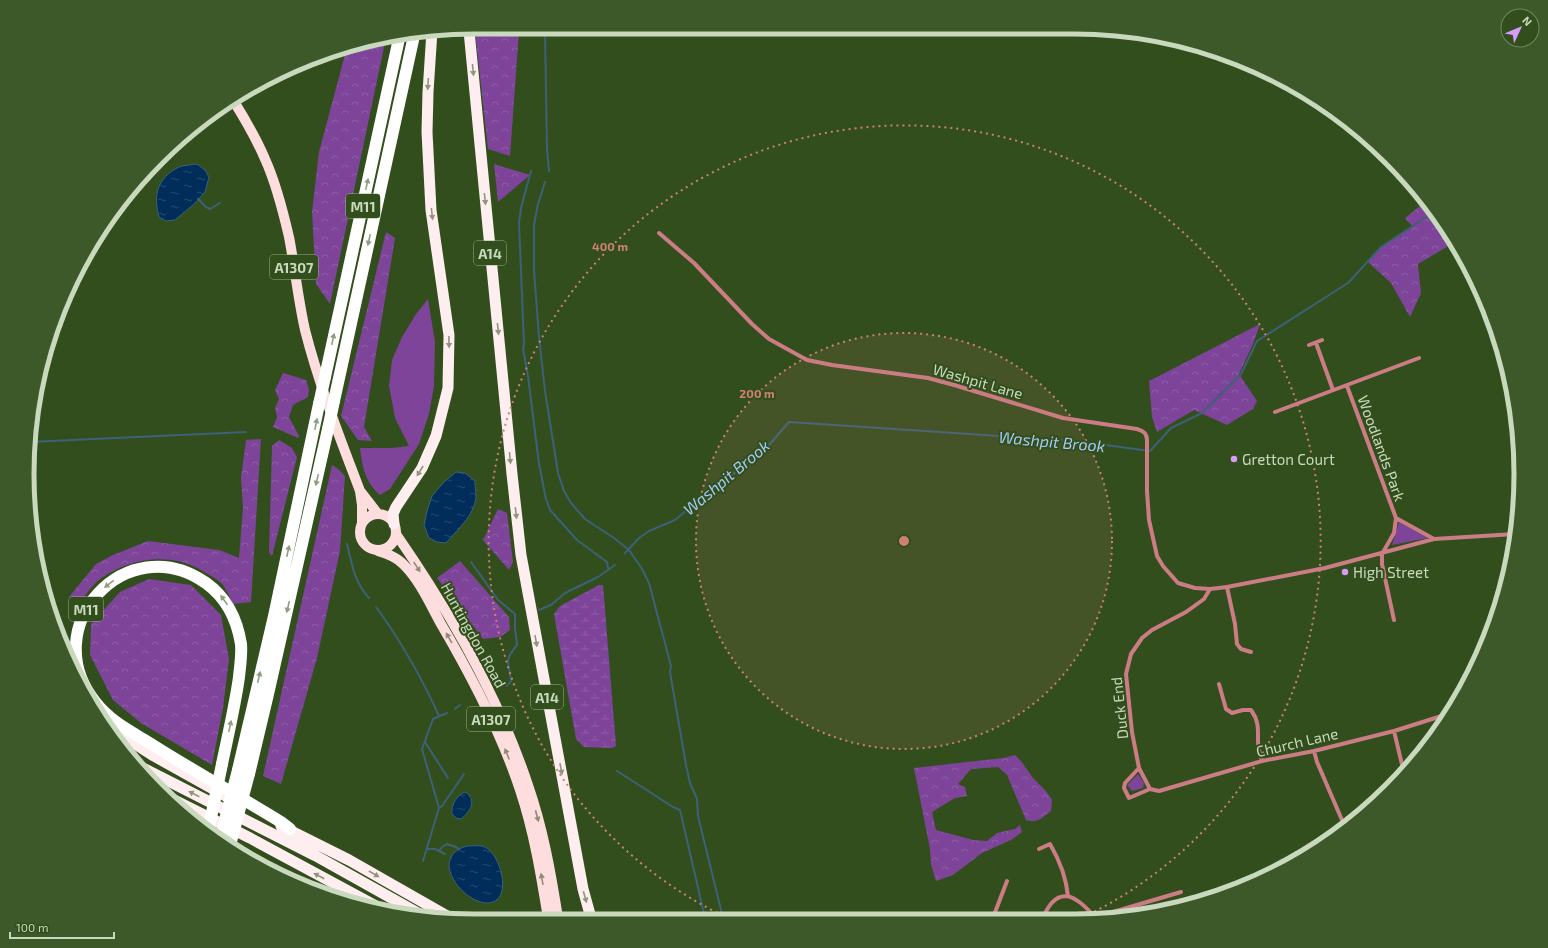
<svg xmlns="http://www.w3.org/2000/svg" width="1548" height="948" font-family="'Exo 2',sans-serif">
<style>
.green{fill:#7d449a}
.forest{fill:url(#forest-crowns)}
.wetland{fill:url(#wetland-marsh)}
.water{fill:url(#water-ripples);stroke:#3c6178}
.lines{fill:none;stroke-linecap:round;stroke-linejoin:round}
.stream{stroke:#3c6178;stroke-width:2}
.minor{stroke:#cb7c85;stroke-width:4}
.primary{stroke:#fedddf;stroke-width:10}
.trunk{stroke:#feeeef;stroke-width:11}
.motorway{stroke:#fff;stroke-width:12}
.motorway-bridge{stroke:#fff;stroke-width:12}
.oneway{fill:#8e967b}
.oneway2{fill:#8e9e82}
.oneway3{fill:#8e8e74}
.ring{fill:none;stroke:#cf8072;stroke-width:2;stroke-dasharray:2 4}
.poi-dot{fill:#d79bf9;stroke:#324e1c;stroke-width:1.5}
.labels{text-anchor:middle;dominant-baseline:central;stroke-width:4;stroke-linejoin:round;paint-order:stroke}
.shield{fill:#324e1c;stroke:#9baf8d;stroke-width:1}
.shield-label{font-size:14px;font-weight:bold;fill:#c8d9bd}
.street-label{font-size:15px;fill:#c8d9bd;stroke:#324e1c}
.poi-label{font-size:15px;fill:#c8d9bd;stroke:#324e1c;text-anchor:start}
.water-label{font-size:16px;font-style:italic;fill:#a4c9f6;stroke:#324e1c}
.rim{fill:none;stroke:#c8d9bd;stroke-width:5}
.centre{fill:#cf8072;stroke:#324e1c;stroke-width:2}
.ring-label{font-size:12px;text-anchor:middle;font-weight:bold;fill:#cf8072;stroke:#324e1c;stroke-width:4;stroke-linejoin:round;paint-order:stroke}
</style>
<defs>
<pattern id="forest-crowns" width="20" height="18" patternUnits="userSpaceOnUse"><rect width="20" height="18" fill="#7d449a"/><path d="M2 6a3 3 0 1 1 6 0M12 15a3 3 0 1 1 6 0" fill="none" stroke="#8e5ea6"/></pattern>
<pattern id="wetland-marsh" width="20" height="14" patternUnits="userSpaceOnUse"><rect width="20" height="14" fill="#7d449a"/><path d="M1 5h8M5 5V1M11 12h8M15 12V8" fill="none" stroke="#8e5ea6"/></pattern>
<pattern id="water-ripples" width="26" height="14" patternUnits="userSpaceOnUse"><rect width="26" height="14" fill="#002d5a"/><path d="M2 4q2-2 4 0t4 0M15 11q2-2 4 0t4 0" fill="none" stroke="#244b70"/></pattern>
</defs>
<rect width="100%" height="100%" fill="#324e1c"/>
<path class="green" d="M428 299 435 342 434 386 429 414 419 444 390 489 380 495C365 482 362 466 360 448H392L409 446 395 418 389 386 392 360 402 337 416 314Z
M1399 522 1428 538 1392 545Z
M1138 774 1144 783 1143 788 1132 791 1127 785Z"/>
<path class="forest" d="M475 31H519L510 156 488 149Z
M386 38 330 304 316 284 312 212 319 152 347 47Z
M494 164 530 175 498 202Z
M1426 201 1455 242 1418 264 1421 293 1410 317 1391 283 1368 262 1381 247 1412 226 1405 218Z
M386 232 395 238 364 427 372 441 358 440 341 416Z
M1260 324 1253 344 1239 374 1257 401 1253 409 1227 425 1194 410 1157 432 1152 417 1149 381Z
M283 373 306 380 309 389 308 397 293 405 289 417 299 436 298 438 273 427 277 417 275 408 279 399 275 390Z
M261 439 251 602 233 604C230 598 227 591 223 585 219 580 211 576 206 573 174 551 130 557 100 579 91 586 85 596 79 605L69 597 96 564 113 555 148 541 219 550 239 558 243 508 241 478 246 440Z
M279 440 292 448 297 457 272 556 269 552 272 446Z
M332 465 338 469 345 476 340 551 317 658 281 784 263 776Z
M498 509 507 513 513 562 509 570 483 540Z
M460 561 509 617 510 630 500 637 483 639 437 578Z
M149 579 191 585 221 615 229 659 223 708 212 765 141 723 113 700 90 655 91 624 120 592Z
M1015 755C1023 762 1027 770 1033 778 1040 785 1047 791 1052 800L1051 811C1043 817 1037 824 1026 820L1007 775 998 767 971 769 958 784 965 787 967 796 955 798 932 812 936 830 973 840 987 841 997 833 1015 829 1020 825 1022 832 1011 840 982 853 953 875 936 881 931 864 930 849 914 768 1003 758Z"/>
<path class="wetland" d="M599 585H603L616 746 612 748 584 747 576 739 554 614 560 606Z"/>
<path class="water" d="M197 164 205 170 209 177 205 192 194 204 175 220 166 221 159 217C153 195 157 178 179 167 184 165 192 165 197 164Z
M456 472 465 473 475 481C475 487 476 492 476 497 474 516 457 530 446 543L437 542 429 538 424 525 427 511 432 496 444 482Z
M465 792C478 800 470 812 461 819L456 818 452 814C451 805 456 796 465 792Z
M467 846C473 846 480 845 485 847 501 855 511 896 493 902 469 911 424 858 467 846Z"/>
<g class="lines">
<path class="stream" d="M545 31 547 149 549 171
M531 171 521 208 519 223 524 344 523 349 528 376 539 464 546 499 550 510 577 540 607 562 608 568
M545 182 538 204 534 225V270L539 337 545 391 558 473 564 491 571 503 585 519 614 538 629 550 642 569 649 583 671 666 670 672 686 765 690 783 697 799 698 816 723 918
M198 199 206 207 210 209 220 203
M29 442 246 432
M347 544C352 565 354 581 369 598
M625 553 639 538 649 531 675 520 708 492 753 459 769 445 789 422 1075 441 1150 451 1171 428 1202 413 1241 374 1257 341 1348 283 1381 247 1428 216 1435 214
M471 562 498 600 515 614V628L517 645C503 662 509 662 511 681L507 686
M376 607C399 638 423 680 439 716
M539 610 551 605 565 593 598 577 615 565
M455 709 460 705
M425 742 448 778
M617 771 673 807 680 810 705 918
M439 808 442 806 464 774
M427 849H435L445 854
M439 851 442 847 447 844 456 847 459 849
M423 861 439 808 422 749 433 719 447 713"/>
<path class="minor" d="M659 233 694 263 752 324 769 339 807 360 832 365 928 378 954 385 1063 418 1137 429C1143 431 1147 433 1147 440V491L1149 520 1157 556 1163 566 1178 583 1195 588 1210 589 1227 587 1325 568 1434 539 1515 534
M1316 343 1333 390
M1309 345 1322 340
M1347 386 1396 518 1394 533 1382 554V564L1394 620
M1275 412 1419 358
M1396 518 1434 539
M1227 587 1235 624 1237 644 1241 649 1251 652
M1219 684 1226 709 1232 713 1243 710H1251C1259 721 1258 729 1258 741 1258 748 1260 755 1262 761
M1394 731 1404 773
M1314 751 1317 762 1345 827
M1139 768 1125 783 1124 788 1129 798 1150 789
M1150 789 1159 791 1262 761 1314 751 1394 731 1448 714
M1150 789 1139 768 1132 732 1126 674 1131 654 1142 638 1152 630 1186 612 1204 599 1210 589
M1039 849 1050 844C1060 861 1066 876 1068 896
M1291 864 1319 846
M1251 880H1252
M995 920 994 915 1007 881
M1042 920C1057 882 1077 895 1097 920
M1100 920 1113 912 1181 892"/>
<path class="primary" d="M233 100C245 119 256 138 265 159 276 183 283 211 289 237 295 268 298 299 305 330 319 385 340 438 360 491L362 505V523
M361 492 378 514
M360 532a18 18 0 1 1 36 0a18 18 0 1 1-36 0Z
M396 534C450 612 498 695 528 785 543 828 551 873 558 918
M378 551C387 554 397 557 404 565 420 581 430 604 441 624 472 677 501 732 520 790 534 832 541 875 548 918"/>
<path class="trunk" d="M469 31 512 474 521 555 583 889 591 918
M394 524 393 514 396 507 422 468 436 436 448 388 449 335 431 210 427 132 428 92 432 31
M104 724 154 756 238 803
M139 766 316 856 425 917
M164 795 250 838 378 907
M281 826 349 860 449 917"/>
<path class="motorway" d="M325 377 400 34
M334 401 415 31
M222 764C228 735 235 706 239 677 240 666 242 655 241 644 237 619 227 598 206 583 127 527 34 627 96 703 110 721 130 731 148 742 192 770 237 795 281 822L290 829
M238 770 274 616 319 404
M249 774 268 694 328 429"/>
<path class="motorway-bridge" d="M319 404 325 377
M328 429 334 401
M208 832 222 764
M220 839 238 770
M230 845 249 774"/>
</g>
<defs><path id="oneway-solid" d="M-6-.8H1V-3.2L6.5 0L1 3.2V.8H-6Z"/></defs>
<g class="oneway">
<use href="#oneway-solid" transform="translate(473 70) rotate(85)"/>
<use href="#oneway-solid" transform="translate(428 84) rotate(94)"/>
<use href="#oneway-solid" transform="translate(485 199) rotate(84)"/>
<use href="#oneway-solid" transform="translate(432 214) rotate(84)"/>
<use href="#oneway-solid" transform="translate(498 329) rotate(84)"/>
<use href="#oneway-solid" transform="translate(449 342) rotate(89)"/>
<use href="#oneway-solid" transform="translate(510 458) rotate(85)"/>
<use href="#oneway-solid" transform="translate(420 471) rotate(122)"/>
<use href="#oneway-solid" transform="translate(516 513) rotate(83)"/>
<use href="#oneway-solid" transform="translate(536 641) rotate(80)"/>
<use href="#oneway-solid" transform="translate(561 769) rotate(80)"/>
<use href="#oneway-solid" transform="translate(194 794) rotate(-153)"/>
<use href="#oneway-solid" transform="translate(374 874) rotate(30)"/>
<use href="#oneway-solid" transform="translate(319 876) rotate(-152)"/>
<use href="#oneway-solid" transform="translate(585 897) rotate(74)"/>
</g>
<g class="oneway2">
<use href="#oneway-solid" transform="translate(367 184) rotate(-78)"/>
<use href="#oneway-solid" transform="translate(369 240) rotate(102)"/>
<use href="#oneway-solid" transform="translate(333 339) rotate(-78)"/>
<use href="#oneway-solid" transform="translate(316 424) rotate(-79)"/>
<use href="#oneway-solid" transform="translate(317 480) rotate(103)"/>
<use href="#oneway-solid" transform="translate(288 551) rotate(-78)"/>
<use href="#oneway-solid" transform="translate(109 584) rotate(142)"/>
<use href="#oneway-solid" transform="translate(224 600) rotate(-126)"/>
<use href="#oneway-solid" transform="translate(288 607) rotate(103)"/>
<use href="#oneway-solid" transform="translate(259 677) rotate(-77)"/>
<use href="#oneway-solid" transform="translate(230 726) rotate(-78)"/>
</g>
<g class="oneway3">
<use href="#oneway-solid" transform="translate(417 567) rotate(57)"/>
<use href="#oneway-solid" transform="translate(449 638) rotate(-120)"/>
<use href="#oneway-solid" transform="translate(507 754) rotate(-112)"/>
<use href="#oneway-solid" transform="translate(537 816) rotate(75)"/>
<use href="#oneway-solid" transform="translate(542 879) rotate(-100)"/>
</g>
<circle cx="904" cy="541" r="208" fill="#cf8072" fill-opacity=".12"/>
<g class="ring">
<circle cx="904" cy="541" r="208"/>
<path d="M728 918A416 416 0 1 1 1077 920"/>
</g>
<g class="poi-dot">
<circle cx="1234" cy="459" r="4"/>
<circle cx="1345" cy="572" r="4"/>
</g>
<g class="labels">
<g class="shield">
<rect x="346" y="194" width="34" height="24" rx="3"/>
<rect x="474" y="241" width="32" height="24" rx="3"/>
<rect x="270" y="255" width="48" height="24" rx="3"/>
<rect x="69" y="597" width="34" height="24" rx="3"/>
<rect x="531" y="685" width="32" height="24" rx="3"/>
<rect x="467" y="707" width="48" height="24" rx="3"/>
</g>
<g class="shield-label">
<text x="363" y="206">M11</text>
<text x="490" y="253">A14</text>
<text x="294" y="267">A1307</text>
<text x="86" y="609">M11</text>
<text x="547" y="697">A14</text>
<text x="491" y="719">A1307</text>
</g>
<g class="street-label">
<text transform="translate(978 381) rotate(16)">Washpit Lane</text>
<text transform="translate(1382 448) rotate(70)">Woodlands Park</text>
<text transform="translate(474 635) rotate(61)">Huntingdon Road</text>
<text transform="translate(1119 708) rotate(-96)">Duck End</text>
<text transform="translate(1297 742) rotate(-13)">Church Lane</text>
</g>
<g class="poi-label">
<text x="1242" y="459">Gretton Court</text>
<text x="1353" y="572">High Street</text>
</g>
<g class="water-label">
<text transform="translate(1052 441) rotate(5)">Washpit Brook</text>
<text transform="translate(726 477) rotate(-40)">Washpit Brook</text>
</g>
</g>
<path d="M0 0H1548V948H0ZM474 34H1074A440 440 0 0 1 1514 474V474A440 440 0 0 1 1074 914H474A440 440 0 0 1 34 474V474A440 440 0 0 1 474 34Z" fill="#3e5929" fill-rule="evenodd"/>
<path class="rim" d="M474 34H1074A440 440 0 0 1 1514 474V474A440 440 0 0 1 1074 914H474A440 440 0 0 1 34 474V474A440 440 0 0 1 474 34Z"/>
<circle cx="904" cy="541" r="6" class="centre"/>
<g class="ring-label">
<text x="610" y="251">400 m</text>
<text x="757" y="398">200 m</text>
</g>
<g transform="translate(1520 28) rotate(46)"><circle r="19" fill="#324e1c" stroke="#6e865c"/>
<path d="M0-3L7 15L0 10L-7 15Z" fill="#d79bf9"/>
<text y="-6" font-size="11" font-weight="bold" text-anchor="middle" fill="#c8d9bd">N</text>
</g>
<path d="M10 932v6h104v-6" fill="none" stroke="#c8d9bd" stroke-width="2"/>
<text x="16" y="932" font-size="12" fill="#c8d9bd" stroke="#324e1c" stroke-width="3" paint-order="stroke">100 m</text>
</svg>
